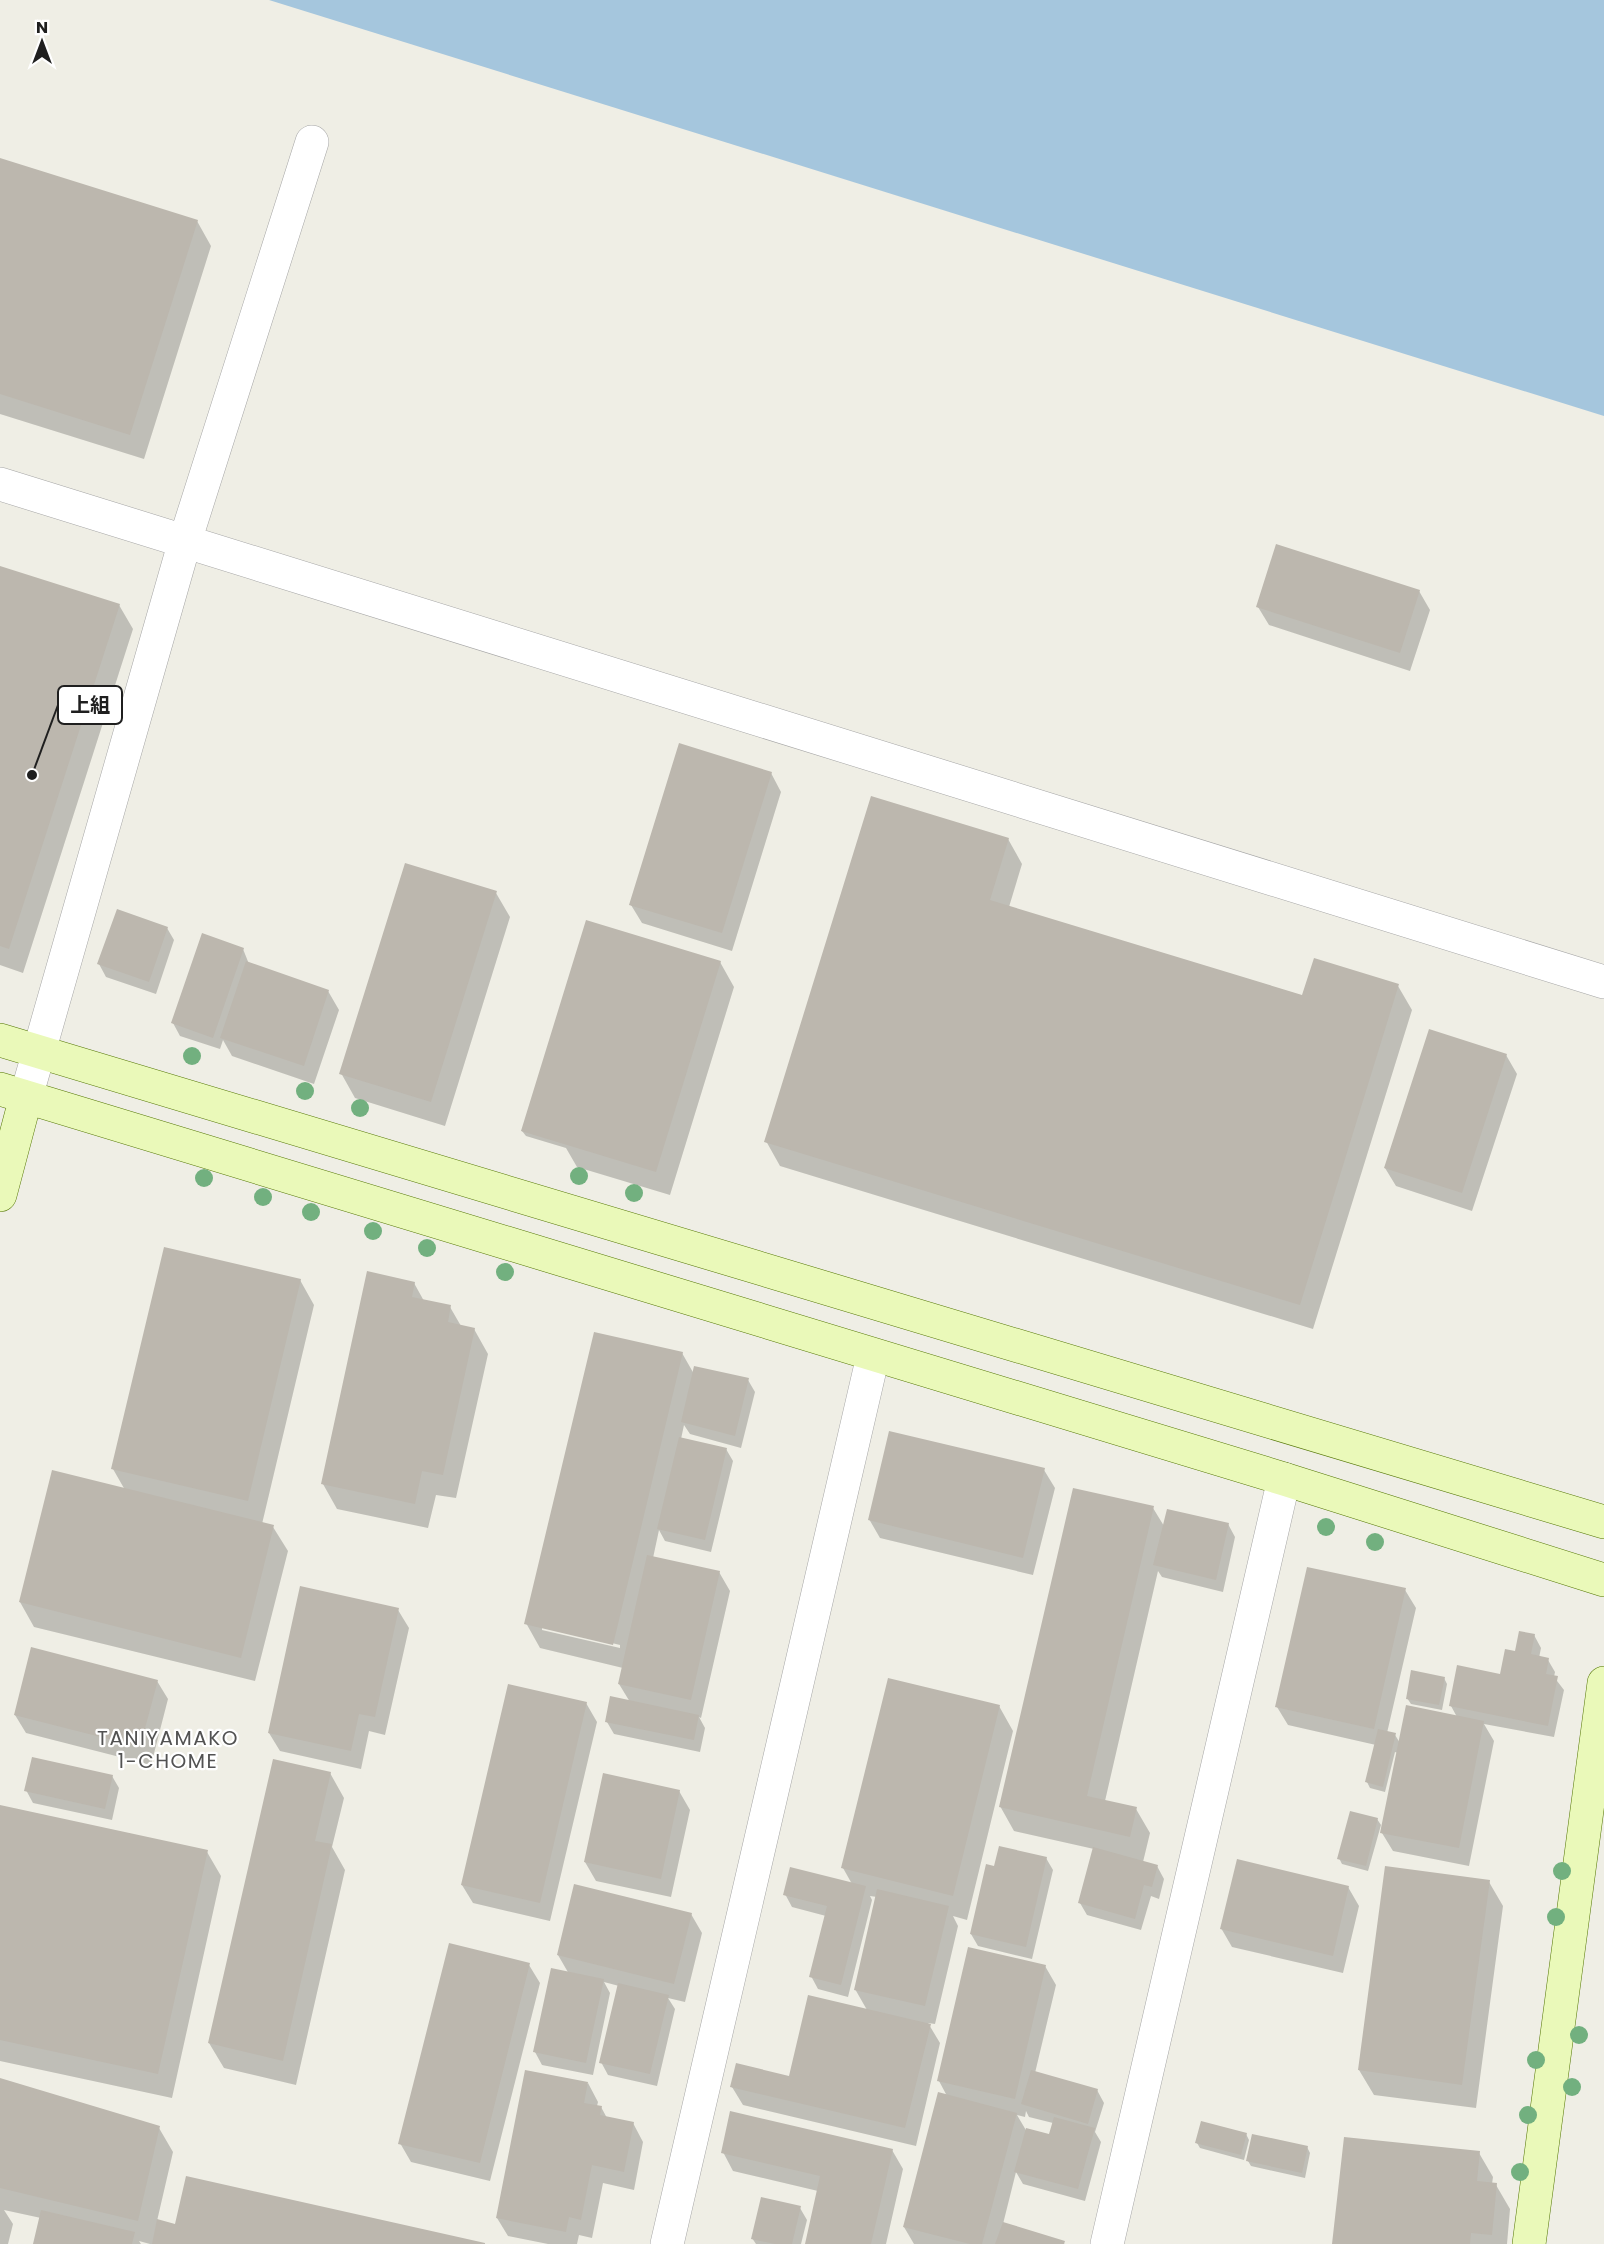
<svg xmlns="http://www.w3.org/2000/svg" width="1604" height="2244" font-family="Poppins,'Noto Sans JP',sans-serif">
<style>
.water{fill:#a5c6dd}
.shadow{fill:#0003;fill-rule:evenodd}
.building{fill:#bcb7ae}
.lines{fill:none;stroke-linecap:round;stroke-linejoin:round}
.street-casing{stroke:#a6a6a6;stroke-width:34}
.secondary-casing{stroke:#547605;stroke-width:34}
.street{stroke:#fff;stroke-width:33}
.secondary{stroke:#eaf9b9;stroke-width:33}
.tree{fill:#72b07f}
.labels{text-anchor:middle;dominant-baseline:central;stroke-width:4.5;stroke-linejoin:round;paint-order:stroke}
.neighbourhood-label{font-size:20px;letter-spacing:1.5px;fill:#525252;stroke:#fff}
.leader{fill:none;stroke:#1f1f1f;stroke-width:2}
.callout-dot{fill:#1f1f1f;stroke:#fff;stroke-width:2}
.callout{fill:#fff;stroke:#1f1f1f;stroke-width:2}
.callout-label{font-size:20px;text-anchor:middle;font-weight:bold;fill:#1f1f1f}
</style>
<rect width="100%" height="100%" fill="#efeee5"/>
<path class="water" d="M269 0H1604V416Z"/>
<path class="shadow" d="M0 160 197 221 211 246 144 459 0 414Z
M0 567 119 605 133 629 23 973 0 965Z
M1419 591 1430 610 1410 671 1269 625 1258 607Z
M771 773 781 792 732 951 642 923 631 905Z
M1008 839 1022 864 1009 907 1303 996 1398 986 1412 1010 1313 1329 780 1166 766 1141Z
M496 893 510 917 445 1126 355 1098 341 1073Z
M167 928 174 940 156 994 106 977 99 964Z
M243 949 249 964 328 991 339 1010 314 1084 232 1056 223 1040 220 1049 180 1036 173 1023Z
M720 962 734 987 670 1195 577 1167 566 1148 526 1136 522 1131Z
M1506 1055 1517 1074 1472 1211 1396 1186 1385 1168Z
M300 1280 314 1305 262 1524 273 1527 288 1551 255 1681 34 1627 20 1602 125 1490 113 1469Z
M414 1283 424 1301 450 1307 461 1326 474 1329 488 1354 456 1498 436 1495 428 1528 337 1509 323 1484Z
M682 1353 694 1374 748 1380 755 1392 741 1448 690 1434 684 1425 681 1439 726 1449 733 1461 711 1552 665 1541 659 1530 653 1558 719 1572 730 1591 701 1718 699 1717 705 1728 700 1752 614 1734 607 1722 630 1702 619 1684 623 1668 540 1648 526 1623ZM542 1626 620 1645V1648L542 1630Z
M1044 1470 1055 1488 1033 1575 880 1538 869 1519Z
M1153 1508 1164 1526 1228 1524 1235 1537 1223 1592 1162 1577 1158 1571 1105 1801 1136 1809 1150 1833 1143 1862 1157 1866 1164 1879 1159 1899 1151 1896 1141 1930 1087 1915 1080 1903 1094 1849 1014 1831 1000 1806Z
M1405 1590 1416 1608 1387 1733 1395 1735 1400 1743 1457 1717 1451 1706 1501 1675 1516 1653 1534 1635 1541 1648 1539 1658 1548 1660 1555 1672 1554 1677 1564 1690 1554 1737 1484 1724 1494 1741 1469 1866 1393 1851 1382 1833 1398 1753 1395 1752 1385 1792 1370 1788 1367 1782 1376 1745 1288 1725 1277 1707Z
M398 1610 409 1628 385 1735 369 1731 361 1769 280 1751 269 1733Z
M1444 1678 1447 1684 1442 1710 1411 1704 1407 1698Z
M157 1681 168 1699 151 1765 26 1733 15 1715Z
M586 1703 597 1722 550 1921 473 1903 462 1885Z
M999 1706 1013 1731 967 1920 953 1916 958 1926 935 2024 928 2023 940 2043 916 2146 743 2105 732 2087 790 2077 867 2010 855 1989 877 1897 870 1896 872 1900 848 1997 818 1989 811 1976 826 1916 792 1907 785 1894 852 1884 843 1868Z
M330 1773 344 1798 332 1847 345 1870 296 2085 224 2068 209 2043Z
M112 1776 119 1788 112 1820 33 1803 26 1790Z
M679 1791 690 1810 671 1897 596 1881 585 1862Z
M0 1807 207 1852 221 1876 172 2098 0 2061Z
M1377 1819 1381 1825 1368 1871 1342 1864 1339 1858Z
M1046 1858 1053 1870 1032 1959 978 1946 971 1934 995 1868Z
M1489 1882 1503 1906 1476 2108 1374 2095 1359 2070Z
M1348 1887 1359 1906 1343 1973 1232 1947 1221 1928Z
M691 1914 702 1933 685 2002 668 1998 675 2009 657 2086 608 2075 601 2062 619 1986 604 1982 610 1993 593 2075 542 2065 535 2052 569 1974 558 1955Z
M529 1965 540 1983 490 2181 411 2162 400 2143Z
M1045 1966 1056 1985 1035 2073 1097 2090 1104 2103 1095 2132 1101 2142 1085 2201 1023 2184 1016 2172 1003 2224 1065 2244H914L904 2227 947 2096 939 2081ZM1026 2111 1029 2117 1053 2123 1050 2136 1027 2132 1017 2115 1025 2117Z
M0 2080 159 2128 173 2152 157 2221 176 2226 483 2244H150L139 2241 141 2244H35L41 2218 4 2210 13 2224 8 2244H0Z
M588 2083 598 2102 597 2106 601 2107 607 2118 633 2123 643 2142 634 2190 603 2183 592 2238 579 2235 577 2244H548L508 2236 497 2218Z
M1246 2134 1249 2140 1244 2160 1200 2148 1197 2143Z
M1307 2147 1310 2153 1305 2178 1251 2166 1248 2161Z
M892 2150 903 2169 886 2244H806L818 2191 733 2171 723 2152Z
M1479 2153 1493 2177 1492 2184 1496 2185 1510 2209 1507 2244H1334Z
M800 2208 807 2220 801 2244H756L752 2238Z"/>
<path class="building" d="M0 158 198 220 130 435 0 394Z
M1276 544 1420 590 1400 653 1256 607Z
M0 566 120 604 9 949 0 946Z
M679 743 772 772 722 933 629 905Z
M871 796 1009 838 990 900 1302 995 1314 958 1399 984 1300 1305 764 1142Z
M405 863 497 891 431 1102 339 1074Z
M117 909 168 927 149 982 97 964Z
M586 920 721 961 656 1172 521 1131Z
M202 933 244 948 213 1038 171 1023Z
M246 961 329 990 304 1066 220 1038Z
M1429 1029 1507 1054 1462 1193 1384 1168Z
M164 1247 301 1279 248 1501 111 1469Z
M367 1271 415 1282 412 1297 451 1305 448 1322 475 1328 443 1475 422 1471 415 1504 321 1484Z
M594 1332 683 1352 613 1645 524 1624Z
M694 1366 749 1378 735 1436 681 1422Z
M889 1431 1045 1468 1023 1558 868 1520Z
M679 1437 727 1448 705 1540 657 1529Z
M52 1470 274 1525 241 1658 19 1602Z
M1073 1488 1154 1506 1087 1796 1137 1807 1130 1837 999 1807Z
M1167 1509 1229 1523 1216 1580 1153 1565Z
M647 1555 720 1571 691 1700 618 1684Z
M1307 1567 1406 1588 1374 1729 1275 1707Z
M300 1586 399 1608 375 1717 359 1714 351 1751 268 1733Z
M1519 1631 1535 1634 1531 1654 1549 1658 1546 1674 1558 1676 1548 1726 1449 1706 1457 1665 1500 1674 1505 1649 1515 1651Z
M31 1647 158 1680 140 1747 14 1715Z
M1411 1670 1445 1677 1439 1705 1406 1699Z
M888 1678 1000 1705 953 1896 841 1868Z
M508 1684 587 1702 540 1903 461 1885Z
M610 1696 699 1715 694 1740 605 1722Z
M1406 1705 1484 1721 1459 1848 1380 1833Z
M1378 1729 1396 1733 1383 1787 1365 1782Z
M32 1757 113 1775 105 1809 24 1791Z
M273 1759 331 1772 315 1841 332 1844 283 2061 208 2043Z
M603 1773 680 1790 661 1879 584 1862Z
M0 1805 208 1850 158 2074 0 2040Z
M1350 1811 1378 1818 1366 1866 1337 1859Z
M999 1846 1047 1857 1026 1947 970 1934 986 1864 994 1866Z
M1093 1847 1158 1865 1152 1887 1144 1885 1135 1919 1078 1903Z
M1237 1859 1349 1886 1333 1956 1220 1929Z
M1385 1866 1490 1880 1462 2085 1358 2070Z
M790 1867 866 1886 841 1985 809 1977 827 1906 783 1895Z
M574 1884 692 1913 674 1984 557 1955Z
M877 1889 949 1906 925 2006 854 1990Z
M449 1943 530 1963 480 2163 398 2144Z
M968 1947 1046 1965 1015 2099 937 2081Z
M551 1968 604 1979 586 2063 533 2052Z
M618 1983 669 1995 650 2074 599 2063Z
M808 1995 931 2024 905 2128 730 2087 736 2063 789 2076Z
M525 2070 588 2082 584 2103 602 2106 600 2115 634 2122 624 2172 592 2165 581 2220 569 2217 566 2232 496 2218Z
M1031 2070 1098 2089 1088 2124 1021 2104Z
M0 2078 160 2126 138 2221 0 2188Z
M938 2092 1017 2113 982 2244H970L903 2227Z
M730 2111 893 2149 871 2244H805L820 2176 721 2153Z
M1054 2117 1095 2128 1078 2189 1014 2172 1026 2128 1049 2134Z
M1201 2121 1247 2133 1241 2155 1195 2143Z
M1252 2134 1308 2146 1302 2173 1246 2161Z
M1344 2137 1480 2151 1477 2181 1497 2183 1492 2235 1471 2233 1470 2244H1332Z
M186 2176 485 2243V2244H152L157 2219 175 2224Z
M761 2197 801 2206 792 2244H775L751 2239Z
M41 2210 135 2232 132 2244H33Z
M1003 2222 1065 2241 1064 2244H995Z"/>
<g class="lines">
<defs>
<path id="street" d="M0 484 1604 982
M26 1097 185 541 312 142
M667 2244 873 1356
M1107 2244 1284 1479"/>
<path id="secondary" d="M0 1040 1604 1522
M0 1089 1284 1479 1604 1580
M0 1195 26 1097
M1529 2244 1604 1683"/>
</defs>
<use href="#street" class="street-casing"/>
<use href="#secondary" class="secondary-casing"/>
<use href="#street" class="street"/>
<use href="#secondary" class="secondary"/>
</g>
<g class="tree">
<circle cx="192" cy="1056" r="9"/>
<circle cx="305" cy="1091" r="9"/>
<circle cx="360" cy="1108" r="9"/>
<circle cx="579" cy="1176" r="9"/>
<circle cx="204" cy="1178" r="9"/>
<circle cx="634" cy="1193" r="9"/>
<circle cx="263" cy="1197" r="9"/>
<circle cx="311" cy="1212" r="9"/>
<circle cx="373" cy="1231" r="9"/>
<circle cx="427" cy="1248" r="9"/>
<circle cx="505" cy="1272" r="9"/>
<circle cx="1326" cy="1527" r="9"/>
<circle cx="1375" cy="1542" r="9"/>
<circle cx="1562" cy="1871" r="9"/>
<circle cx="1556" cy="1917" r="9"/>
<circle cx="1579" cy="2035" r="9"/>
<circle cx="1536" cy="2060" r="9"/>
<circle cx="1572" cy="2087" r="9"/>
<circle cx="1528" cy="2115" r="9"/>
<circle cx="1520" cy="2172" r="9"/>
</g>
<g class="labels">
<g class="neighbourhood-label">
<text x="168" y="1738">TANIYAMAKO<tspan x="168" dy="23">1-CHOME</tspan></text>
</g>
</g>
<path class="leader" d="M32 775L58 705"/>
<circle class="callout-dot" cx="32" cy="775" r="6"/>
<rect class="callout" x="58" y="686" width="64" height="38" rx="6"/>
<g class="callout-label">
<text x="90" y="712">上組</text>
</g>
<g transform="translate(42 42)" stroke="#ffffff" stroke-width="4.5" paint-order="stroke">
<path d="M0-4.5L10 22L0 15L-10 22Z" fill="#1f1f1f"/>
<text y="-9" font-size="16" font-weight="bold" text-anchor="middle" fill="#1f1f1f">N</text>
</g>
</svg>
